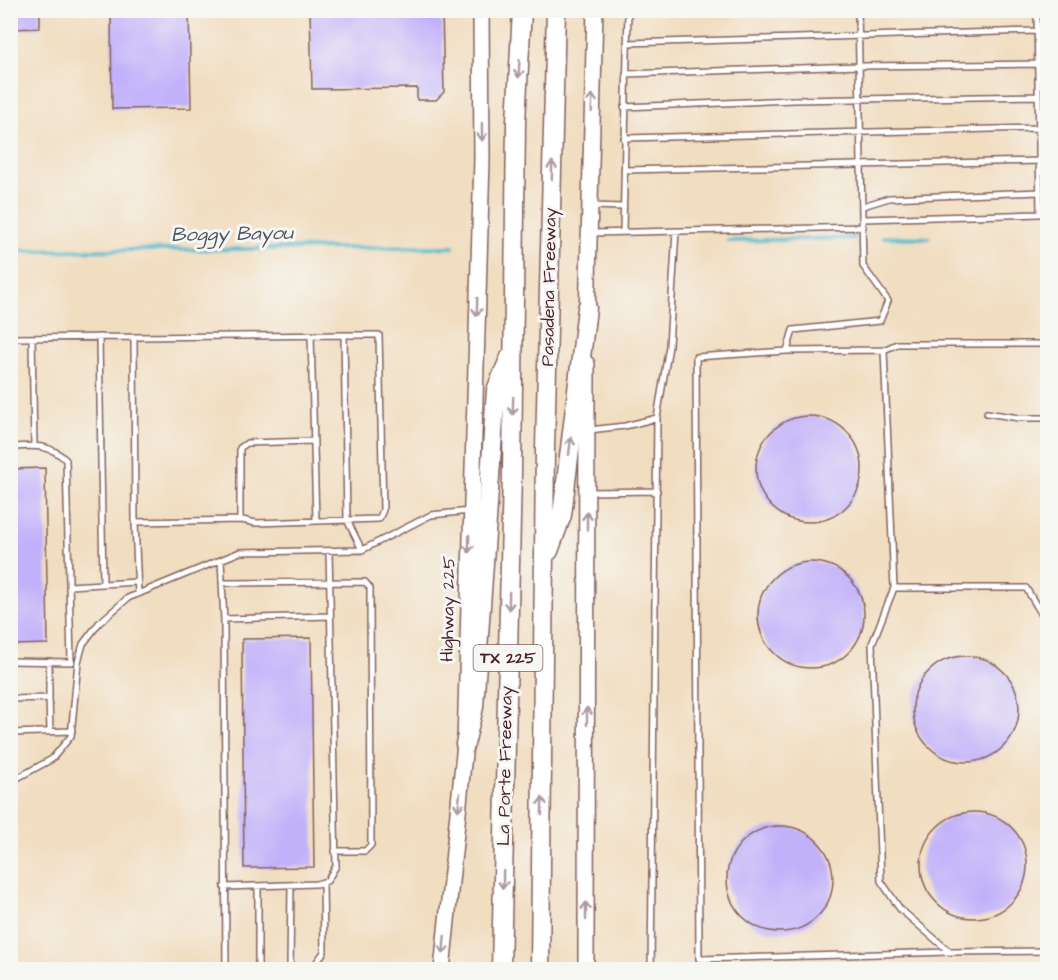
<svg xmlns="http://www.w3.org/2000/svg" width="1058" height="980" font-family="'Architects Daughter',sans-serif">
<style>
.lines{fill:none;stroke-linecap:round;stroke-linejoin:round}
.stream{stroke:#4db7ca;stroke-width:4}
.building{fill:#c1b0fa}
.lane-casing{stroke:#84625f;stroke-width:8}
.secondary-casing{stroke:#84625f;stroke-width:18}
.highway-casing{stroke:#84625f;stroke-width:21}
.lane{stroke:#fff;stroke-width:5}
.secondary{stroke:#fff;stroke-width:15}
.highway{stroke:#fff;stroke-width:18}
.oneway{stroke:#ae9aa0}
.labels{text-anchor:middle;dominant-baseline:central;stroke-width:6;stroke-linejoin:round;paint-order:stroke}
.shield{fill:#f6f6f2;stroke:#7e6067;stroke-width:1.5}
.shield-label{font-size:16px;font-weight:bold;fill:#4a1f2b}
.street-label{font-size:18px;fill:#4a1f2b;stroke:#f6f6f2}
.water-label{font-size:20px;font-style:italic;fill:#4b5463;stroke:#f6f6f2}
</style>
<rect width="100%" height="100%" fill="#f6f6f2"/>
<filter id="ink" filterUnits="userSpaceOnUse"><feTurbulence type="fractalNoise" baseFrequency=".0167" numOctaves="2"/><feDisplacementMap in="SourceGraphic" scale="12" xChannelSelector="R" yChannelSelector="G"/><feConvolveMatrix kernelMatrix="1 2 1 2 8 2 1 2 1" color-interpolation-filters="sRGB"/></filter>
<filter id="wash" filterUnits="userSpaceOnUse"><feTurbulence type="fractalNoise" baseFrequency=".008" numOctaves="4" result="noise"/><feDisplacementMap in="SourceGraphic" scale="24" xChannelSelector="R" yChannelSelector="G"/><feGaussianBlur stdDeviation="1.35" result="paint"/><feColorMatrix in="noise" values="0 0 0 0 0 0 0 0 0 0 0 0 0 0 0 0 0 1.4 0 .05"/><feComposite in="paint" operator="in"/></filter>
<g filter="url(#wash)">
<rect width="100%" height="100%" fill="#f1ddbf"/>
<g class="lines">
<path class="stream" d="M883 237 929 238
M728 241 854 238
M10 251 453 247"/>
</g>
<g id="blocks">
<path class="building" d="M10 10H40V28L10 29Z
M111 10H189L191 108 112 109Z
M310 10H442L444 92 436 100H417V88L312 89Z
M756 469a53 53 0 1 1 106 0a53 53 0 1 1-106 0Z
M45 468 48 644 10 645V469Z
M758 615a53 53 0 1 1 106 0a53 53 0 1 1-106 0Z
M311 638 314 867 244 868 242 639Z
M913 709a53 53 0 1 1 106 0a53 53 0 1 1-106 0Z
M921 865a53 53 0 1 1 106 0a53 53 0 1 1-106 0Z
M727 879a53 53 0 1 1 106 0a53 53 0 1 1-106 0Z"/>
</g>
</g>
<g filter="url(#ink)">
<use href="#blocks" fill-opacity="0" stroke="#84625f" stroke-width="1.5"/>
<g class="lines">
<defs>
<path id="lane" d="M82 10V12
M627 43 1037 31
M626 74 859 66 1037 64
M624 107 794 100 1038 96
M624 138 1038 128
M624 170 1040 161
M592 206 623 207
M863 206 889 198 1040 192
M863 219 1040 214 1037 10
M623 231 628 10
M592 233 863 227
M311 336 316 521
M10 338 134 337
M32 338 34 446
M884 350 897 344H1048
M787 351 793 330 880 321 888 301 863 266 858 10
M987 413 1019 418H1048
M589 430 625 426 657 418 669 346 676 231
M10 447C33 446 49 443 66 460L71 662
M588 492 657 491
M240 520V448L247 443 314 441
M135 522 134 337 344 335
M221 560 224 621 226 970
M222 583 365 582 370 588 371 845 365 851H335
M103 584 137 582
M69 586 103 584 99 337
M894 588H1026L1048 625
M138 594 135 522 242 520 256 523 379 519 383 510 379 335H344L347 520 362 550
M224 619 330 616
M10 661 72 662
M49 698V661
M10 699 49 698 50 731
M10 733 72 731
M10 782 52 759 71 736 78 662 83 644 99 623 128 598 240 552 362 550 431 515 470 511
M224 887 316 884 327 881 336 866 329 551
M950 952 699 959 696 357 787 351 884 350 894 588 872 644 881 881 900 909 950 952 1048 951
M258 970V886
M290 970 291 885
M311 970 324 952 323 882
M651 970 657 418"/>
<path id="secondary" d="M587 319 595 10
M442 970 465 744 482 159 481 10
M586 970 587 364"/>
<path id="highway" d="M549 551 562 515 587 308
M465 744 474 707 496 390 510 357
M501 970 512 473 516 122 522 10
M540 970 545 448 556 10"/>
</defs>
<use href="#lane" class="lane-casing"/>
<use href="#secondary" class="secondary-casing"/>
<use href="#highway" class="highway-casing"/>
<use href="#lane" class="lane"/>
<use href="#secondary" class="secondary"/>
<use href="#highway" class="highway"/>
</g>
<defs><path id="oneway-shaft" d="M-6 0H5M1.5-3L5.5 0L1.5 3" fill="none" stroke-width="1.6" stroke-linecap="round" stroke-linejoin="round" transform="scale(1.5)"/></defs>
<g class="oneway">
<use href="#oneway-shaft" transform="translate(519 69) rotate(93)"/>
<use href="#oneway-shaft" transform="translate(592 103) rotate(-88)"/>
<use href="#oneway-shaft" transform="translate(482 132) rotate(89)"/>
<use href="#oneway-shaft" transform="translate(552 170) rotate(-89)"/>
<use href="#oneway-shaft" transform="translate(477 307) rotate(92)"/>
<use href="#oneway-shaft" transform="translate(513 406) rotate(91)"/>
<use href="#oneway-shaft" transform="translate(570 446) rotate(-83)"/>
<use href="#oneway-shaft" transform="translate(587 521) rotate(-90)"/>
<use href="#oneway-shaft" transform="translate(469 544) rotate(91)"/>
<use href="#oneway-shaft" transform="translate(509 601) rotate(91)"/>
<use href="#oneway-shaft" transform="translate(587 716) rotate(-90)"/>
<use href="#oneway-shaft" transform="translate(459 802) rotate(96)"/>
<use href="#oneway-shaft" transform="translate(542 806) rotate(-89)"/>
<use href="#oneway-shaft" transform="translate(503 880) rotate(91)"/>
<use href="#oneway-shaft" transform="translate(586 911) rotate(-90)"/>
<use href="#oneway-shaft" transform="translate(444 945) rotate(94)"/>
</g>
</g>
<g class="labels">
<rect class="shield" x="473.5" y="645" width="69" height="26" rx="4.5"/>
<g class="shield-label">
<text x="508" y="658">TX 225</text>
</g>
<g class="street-label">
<text transform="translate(549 287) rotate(-89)">Pasadena Freeway</text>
<text transform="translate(448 609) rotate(-89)">Highway 225</text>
<text transform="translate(505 766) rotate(-89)">La Porte Freeway</text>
</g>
<g class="water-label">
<text transform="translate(232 234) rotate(-1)">Boggy Bayou</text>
</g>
</g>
<rect width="1058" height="980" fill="none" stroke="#f6f6f2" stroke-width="36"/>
</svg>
